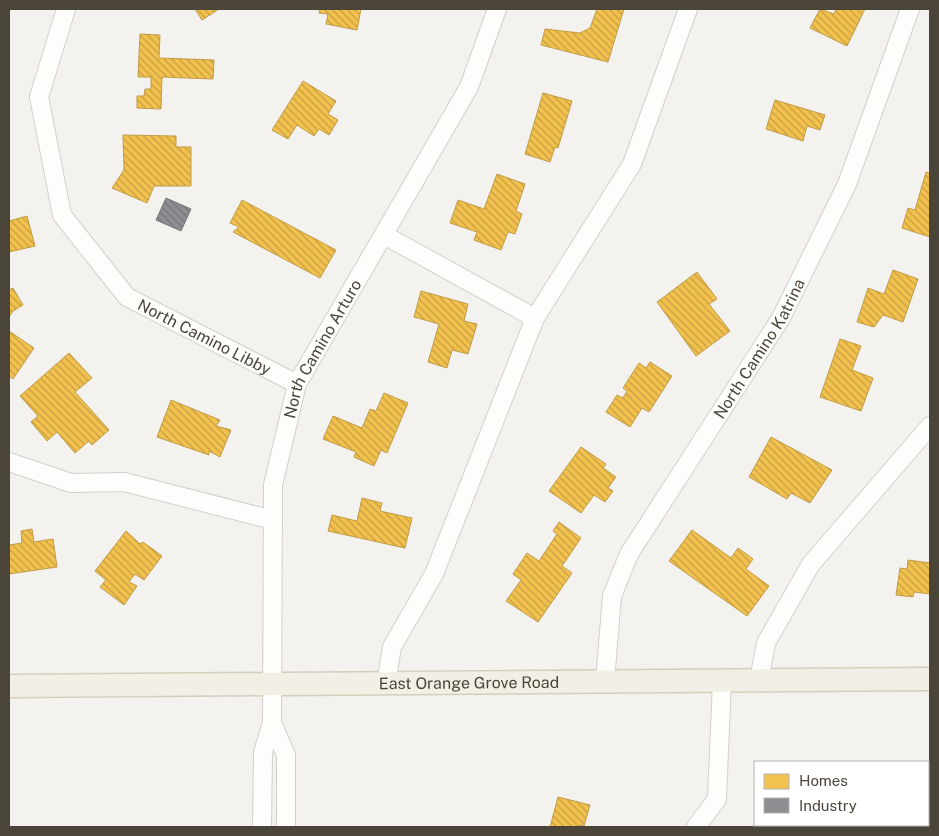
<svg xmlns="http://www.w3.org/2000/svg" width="939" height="836" font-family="'Public Sans',sans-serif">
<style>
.homes{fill:url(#homes-back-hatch);stroke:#c09c48}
.industry{fill:url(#industry-back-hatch);stroke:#797777}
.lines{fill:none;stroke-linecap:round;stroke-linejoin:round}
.minor-casing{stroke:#d2d0cb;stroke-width:20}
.major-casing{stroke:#d6cebb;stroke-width:25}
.minor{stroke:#fdfdfc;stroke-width:18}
.major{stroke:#f2efe6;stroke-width:22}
.labels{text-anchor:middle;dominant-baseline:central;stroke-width:5;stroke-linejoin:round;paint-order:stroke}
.street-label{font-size:16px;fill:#4b4439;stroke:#fff}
</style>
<defs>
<pattern id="homes-back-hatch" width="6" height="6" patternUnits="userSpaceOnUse" patternTransform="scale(1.25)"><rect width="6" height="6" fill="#f2c14e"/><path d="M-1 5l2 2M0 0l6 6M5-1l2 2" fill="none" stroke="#c69e42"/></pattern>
<pattern id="industry-back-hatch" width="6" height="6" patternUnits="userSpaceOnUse" patternTransform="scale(1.25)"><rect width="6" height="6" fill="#8d8d92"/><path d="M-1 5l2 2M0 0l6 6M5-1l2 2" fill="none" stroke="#757578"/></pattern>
</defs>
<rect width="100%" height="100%" fill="#f4f2ee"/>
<path class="homes" d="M195 9H219L202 20Z
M320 9H361L357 30 326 24 328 14 319 13Z
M597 9H624L608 62 541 45 545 29 580 33 590 28Z
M820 9 834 14 836 9H865L847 46 810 28Z
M140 34 160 35 159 58 214 60 213 79 162 77 161 109 137 108V96H144L145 89H151V77H138Z
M303 81 336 101 328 114 338 120 329 135 319 129 314 136 297 125 288 139 272 130Z
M543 93 572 101 558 148 555 147 550 162 525 154Z
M775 100 825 115 820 130 807 126 803 141 766 129Z
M123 135 176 136V147H191V186H154L147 203 112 188 124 170Z
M926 172 930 173V237L902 228 908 208 915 210Z
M497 174 525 184 516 211 522 214 515 234 508 232 501 250 474 240 477 232 450 223 458 200 484 209Z
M242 200 336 250 320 278 233 232 239 227 230 223Z
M27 216 35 246 9 252V221Z
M893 270 918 279 903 322 883 315 874 327 857 322 868 288 884 294Z
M697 272 717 299 709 304 730 331 696 356 657 302Z
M13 288 23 305 13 311 9 317V290Z
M421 291 468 304 464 321 477 324 468 354 452 350 447 368 428 362 439 324 414 317Z
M9 331 34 348 13 379 9 376Z
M840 339 861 346 852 370 873 378 861 411 820 397Z
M69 353 92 378 75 392 109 430 92 445 89 441 75 453 57 432 47 441 31 422 38 416 20 396Z
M650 362 672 376 649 412 642 408 630 427 606 412 617 395 623 398 627 391 623 388 639 363 646 368Z
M384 393 408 403 387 453 381 450 374 466 354 457 356 452 323 439 333 416 362 428 370 409 376 411Z
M171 400 220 420 216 426 231 430 220 457 209 451V455L157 437Z
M771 437 832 470 810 503 791 493 787 499 749 477Z
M581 447 606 464 603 468 616 477 608 488 613 491 605 502 594 495 581 513 549 491Z
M362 498 382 503 380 511 412 518 405 548 328 531 332 515 357 521Z
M559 522 581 538 562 566 572 573 538 622 506 601 521 580 513 574 527 553 539 561 557 534 553 531Z
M32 529 34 542 53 539 57 567 9 574V545L22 543 21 531Z
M692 530 731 558 738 548 753 559 746 569 769 586 747 616 669 561Z
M126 531 140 544 143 542 162 556 144 580 135 574 129 582 137 586 124 605 100 587 106 580 95 571Z
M908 560 930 563V594L914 592 913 597 896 595 900 568 907 569Z
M558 797 590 805 584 826 579 825V827H550Z
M786 825H813V827H785Z"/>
<path class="industry" d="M166 198 191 209 181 231 156 220Z"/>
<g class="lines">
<defs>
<g id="minor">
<path id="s1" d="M66 9 39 97 62 215 127 297 297 384"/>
<path d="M384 235 535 318 632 164 688 9"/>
<path d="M9 462 71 483 124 482 273 520"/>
<path d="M759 680 766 643 811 564 930 426"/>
<path id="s2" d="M605 681 612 596 629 554 781 318 847 184 910 9"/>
<path d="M386 683 392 647 434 574 535 318"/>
<path id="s3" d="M272 723 273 485 297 384 469 87 497 9"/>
<path d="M262 827 263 752 272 723 286 755V827"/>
<path d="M696 827 717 799 722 681"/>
</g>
<g id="major">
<path id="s4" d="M9 686 930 679"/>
</g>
</defs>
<use href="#minor" class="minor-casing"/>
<use href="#major" class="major-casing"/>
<use href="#minor" class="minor"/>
<use href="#major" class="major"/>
</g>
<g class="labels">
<g class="street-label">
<text stroke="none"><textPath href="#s1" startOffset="404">North Camino Libby</textPath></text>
<text stroke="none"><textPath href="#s2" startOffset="374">North Camino Katrina</textPath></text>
<text stroke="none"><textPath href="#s3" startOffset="384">North Camino Arturo</textPath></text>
<text stroke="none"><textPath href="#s4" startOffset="460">East Orange Grove Road</textPath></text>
</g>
</g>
<rect width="939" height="836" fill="none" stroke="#4b4439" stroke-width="20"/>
<rect x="754" y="761" width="175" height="65" fill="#ffffff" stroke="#b7b4b0"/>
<rect x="764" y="774" width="25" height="15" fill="#f2c14e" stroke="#b7b4b0"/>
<text x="799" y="786" font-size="15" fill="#4b4439">Homes</text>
<rect x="764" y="798" width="25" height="15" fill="#8d8d92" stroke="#b7b4b0"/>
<text x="799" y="811" font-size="15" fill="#4b4439">Industry</text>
</svg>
